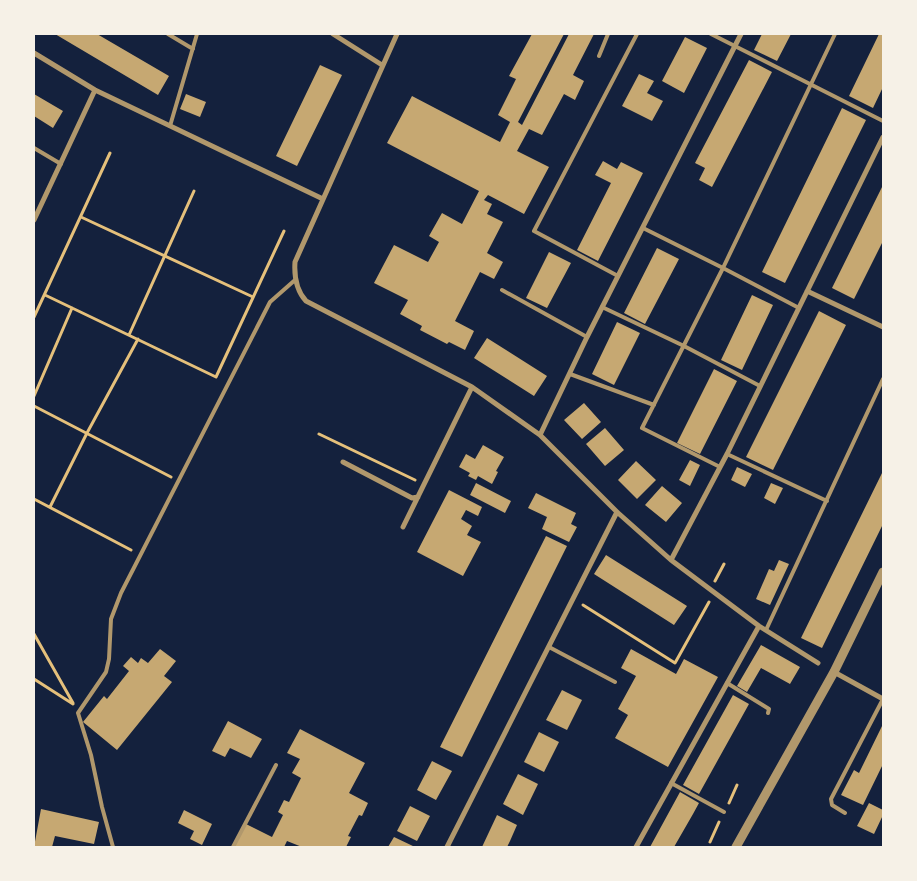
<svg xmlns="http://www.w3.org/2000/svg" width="917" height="881" font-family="'IBM Plex Sans',sans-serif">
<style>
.building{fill:#c6a872}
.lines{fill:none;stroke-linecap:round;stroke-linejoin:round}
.path{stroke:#e5c07b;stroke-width:3}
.service{stroke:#b1986c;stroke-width:4}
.minor{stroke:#b1986c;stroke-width:5}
.tertiary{stroke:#b1986c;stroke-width:9}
</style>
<rect width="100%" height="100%" fill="#14213d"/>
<path class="building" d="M55 34H97L169 76 158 95Z
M532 34H564L518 122 522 125 569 34H594L573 75 584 81 575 100 564 94 542 135 529 129 517 151 549 167 524 214 488 195 484 200 492 204 487 214 503 222 487 253 503 262 494 279 480 272 455 321 474 331 465 350 449 342 447 344 420 330 422 326 400 314 408 300 374 283 394 245 428 262 439 242 429 236 442 213 462 224 479 191 387 143 412 96 500 142 510 122 498 115 516 79 509 76Z
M762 34H791L777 61 754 50Z
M879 34H883V87L873 108 849 96Z
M685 37 707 48 684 93 662 81Z
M749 60 772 72 712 187 699 180 705 168 695 163Z
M320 65 342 75 297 166 276 156Z
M639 74 654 81 647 93 663 101 652 121 622 106Z
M34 94 63 111 53 128 34 116Z
M186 94 206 102 200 117 180 109Z
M842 108 866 120 785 283 762 272Z
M603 161 617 169 621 162 643 173 598 261 577 250 611 183 595 175Z
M883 185V241L854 299 832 288Z
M657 248 679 259 645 324 624 313Z
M549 252 571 263 547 308 526 298Z
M752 295 773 305 742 370 721 360Z
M819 311 846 325 773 470 746 457Z
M617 322 640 333 614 385 592 374Z
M487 338 547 376 534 396 474 358Z
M714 369 737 381 700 454 677 443Z
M584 403 601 422 582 439 564 420Z
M605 428 624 450 605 466 586 444Z
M483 445 504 457 496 471 498 472 492 484 478 476 476 480 468 476 470 473 459 467 466 454 475 459Z
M690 460 700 465 690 486 679 480Z
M636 461 656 480 637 499 618 480Z
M737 467 752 474 745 487 731 480Z
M883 471V524L822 648 801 638Z
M476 483 511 501 505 513 470 495Z
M771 483 783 488 775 504 764 498Z
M662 486 682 503 666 522 645 505Z
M449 490 482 507 478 516 466 510 461 519 472 526 467 535 481 542 463 576 417 552Z
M536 493 576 513 571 524 577 527 569 542 542 529 547 517 528 508Z
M546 536 567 546 462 757 440 747Z
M606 555 687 606 674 625 594 574Z
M779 560 789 564 770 605 756 599 769 569 774 571Z
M761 645 800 667 790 684 761 668 747 692 737 686Z
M160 649 176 661 164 676 172 682 117 750 83 722 104 696 107 699 129 671 123 666 131 657 138 663 141 658 148 663Z
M631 649 676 674 684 659 718 677 668 767 615 738 628 715 618 709 636 676 621 668Z
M562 690 582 700 567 730 546 720Z
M733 695 749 704 699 794 683 785Z
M228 721 262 739 251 758 230 748 225 757 212 751Z
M883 724V764L863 805 841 795 854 770 859 773Z
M300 729 365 763 349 793 368 803 362 816 359 815 348 836 351 837 346 847H302L287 841 284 847H234L246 824 272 837 283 815 278 812 284 800 289 802 301 778 292 773 300 759 287 753Z
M539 732 559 742 544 772 524 762Z
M432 761 452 771 436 800 417 790Z
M518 774 538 784 523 815 503 804Z
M680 792 699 803 693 814 674 847H650Z
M869 803 883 810V815L874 834 857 826Z
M410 806 430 816 417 841 397 831Z
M41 809 99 822 94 844 55 836 52 847H34Z
M184 810 212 824 202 845 190 839 194 831 178 823Z
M497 815 517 825 510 841 507 847H482Z
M394 837 415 847H388Z"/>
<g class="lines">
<path class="path" d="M81 217 253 297
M45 295 216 377 284 231
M34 317 110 153
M129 335 194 191
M34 396 72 308
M34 406 171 477
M319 434 415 480
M34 499 131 550
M50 507 87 433 138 339
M715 581 724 564
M583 605 675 663 709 602
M34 634 73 703
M34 679 73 704
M729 803 737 785
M710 842 719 822"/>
<path class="service" d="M168 34 193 49
M711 34 883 121
M599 56 608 34
M170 126 197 34
M34 148 61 164
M643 228 723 268 799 308
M618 276 534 231 637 34
M502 290 587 337
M602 307 684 346 760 386
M570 374 654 405
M727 454 827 501
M720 467 642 428 723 268 835 34
M766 630 883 379
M549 647 615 682
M727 683 769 709 768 713
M671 783 724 812
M845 813 832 805 831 799 883 699
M113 847 102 807 91 755 78 713 106 672 109 659 111 619 121 593 270 302 295 280
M233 847 276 765"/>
<path class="minor" d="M333 34 382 65
M397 34 295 262C294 277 296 290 306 301L472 387 540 435 617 512 671 560 759 626 818 663
M34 53 95 90 323 199
M34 220 95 90
M807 291 883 327
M540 435 587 337 741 34
M343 462 412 498 418 497
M403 527 472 387
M671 560 727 454 883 137
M834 672 883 699
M447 847 617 512
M636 847 759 626"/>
<path class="tertiary" d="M736 847 834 672 883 572"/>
</g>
<rect width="917" height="881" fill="none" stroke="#f6f1e7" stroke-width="70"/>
</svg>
